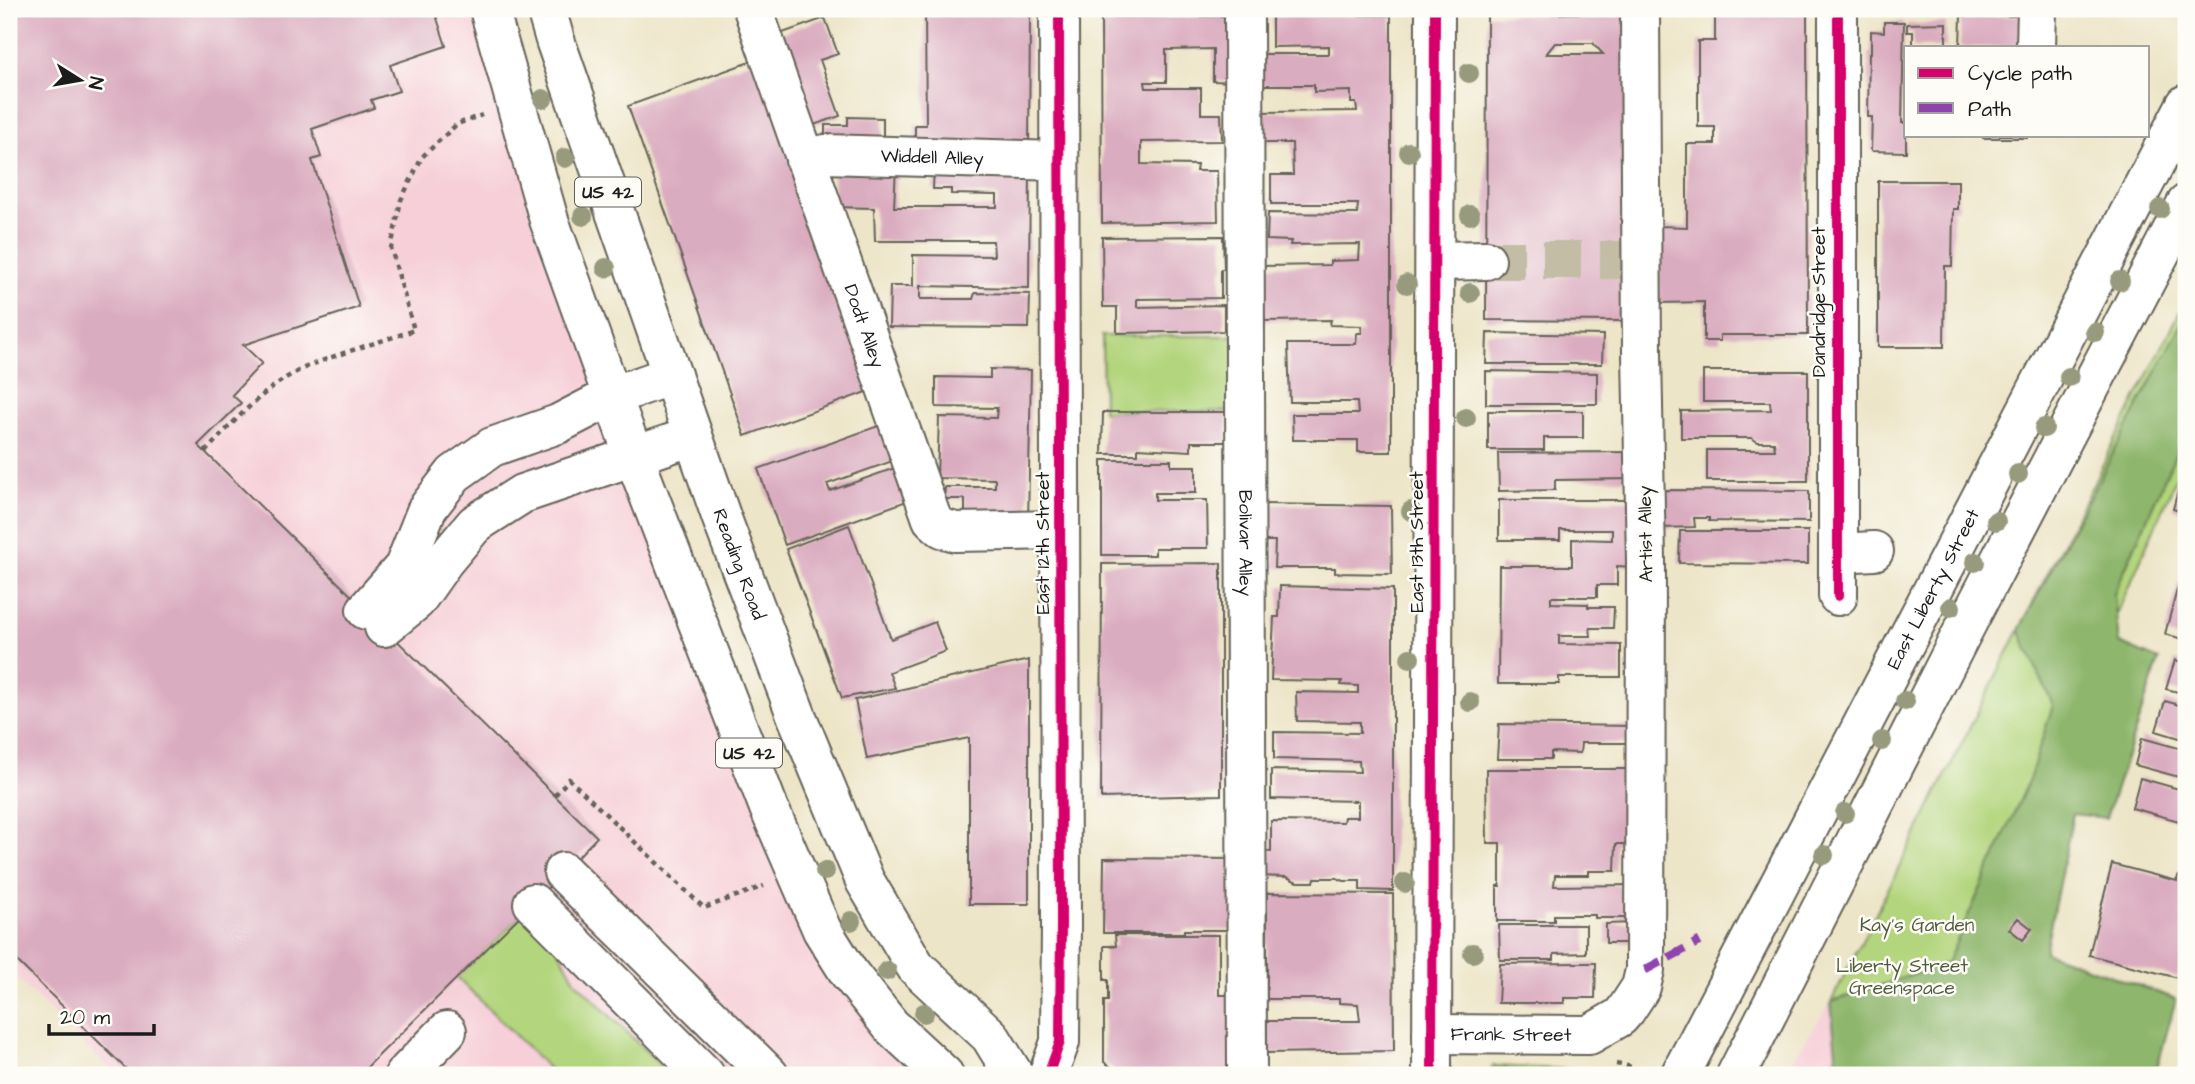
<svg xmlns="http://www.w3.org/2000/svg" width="2195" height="1084" font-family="'Architects Daughter',sans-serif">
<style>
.built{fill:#f6cfd8}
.green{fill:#b3d57d;stroke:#68784c;stroke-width:2}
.forest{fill:#8eb66c;stroke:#556944;stroke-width:2}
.building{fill:#daacbf;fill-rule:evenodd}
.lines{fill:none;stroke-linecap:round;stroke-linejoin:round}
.minor-tunnel{stroke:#c3bda6;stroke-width:38;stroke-dasharray:38 19;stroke-linecap:butt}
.minor-casing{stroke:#656258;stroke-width:42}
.major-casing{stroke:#656258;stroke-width:42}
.path{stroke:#656258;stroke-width:4.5;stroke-dasharray:5 5;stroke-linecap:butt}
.minor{stroke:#fff;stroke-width:38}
.major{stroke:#fff;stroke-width:38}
.quiet{stroke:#8e44ad;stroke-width:9;stroke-dasharray:18 9;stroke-linecap:butt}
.cycleway-casing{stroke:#fdfcf7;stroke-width:15}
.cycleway{stroke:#d6006c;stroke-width:10}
.tree{fill:#979a7c}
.labels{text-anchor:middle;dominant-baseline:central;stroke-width:5;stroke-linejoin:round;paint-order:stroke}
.shield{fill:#fdfcf7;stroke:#605f5e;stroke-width:2}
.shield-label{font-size:18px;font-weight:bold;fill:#1c1c1c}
.street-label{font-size:19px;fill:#1c1c1c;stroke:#fdfcf7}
.park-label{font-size:19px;fill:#515d3e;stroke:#fdfcf7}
</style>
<rect width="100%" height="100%" fill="#fdfcf7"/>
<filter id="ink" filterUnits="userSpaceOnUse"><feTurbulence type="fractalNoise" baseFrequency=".0143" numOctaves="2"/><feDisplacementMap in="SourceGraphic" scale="14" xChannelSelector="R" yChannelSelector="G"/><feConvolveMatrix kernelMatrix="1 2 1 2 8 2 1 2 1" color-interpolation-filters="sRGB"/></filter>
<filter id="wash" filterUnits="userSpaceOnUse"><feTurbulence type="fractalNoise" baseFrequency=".00686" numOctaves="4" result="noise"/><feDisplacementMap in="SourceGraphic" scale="28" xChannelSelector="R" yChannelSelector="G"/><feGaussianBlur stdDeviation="1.57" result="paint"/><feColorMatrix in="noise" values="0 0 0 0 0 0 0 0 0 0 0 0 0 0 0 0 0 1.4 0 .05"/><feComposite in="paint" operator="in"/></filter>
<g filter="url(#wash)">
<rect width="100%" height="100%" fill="#ede5c8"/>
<path class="built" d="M9 9H489L822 930 944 1075H115L9 971Z
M1831 1002 1838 1075H1783Z"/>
<path class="green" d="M2186 300V456L1925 1052 1831 1002Z
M1102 336H1237L1238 411 1103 412Z
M533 903 576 982 670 1075H555L457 977Z
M1493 1066 1608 1071 1616 1075H1488Z"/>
<path class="forest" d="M2186 316V430L2114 594 2119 643 2159 660 2106 818 2073 814 2045 952 2176 999 2155 1075H1838L1831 1002 1947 963 2029 780 2053 705 2019 630Z"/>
<g id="blocks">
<path class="building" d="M9 9H434L446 46 390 65 399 91 371 100 374 108 312 129 321 157 312 160 359 307 243 345 262 363 232 395 241 403 198 445 597 837 533 903 359 1075H132L9 953Z
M1636 12 1625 321 1486 320 1487 15ZM1555 43H1593L1603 54H1546Z
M1715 12H1807L1808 335H1720V341H1704V302L1659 303V226L1687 227V144H1715V127H1698V41H1715Z
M925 13 1030 14 1029 153 915 152V125H926Z
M1391 15V452H1358V440H1293L1292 414H1358L1357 402H1290L1288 344H1356L1357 333H1362L1361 326 1330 325 1331 320 1255 321V266L1330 265V261L1359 260 1360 244 1290 245 1291 241 1267 240 1268 213 1357 214 1358 204H1271V175H1293L1292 143H1256V112L1357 111 1356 103H1351V91L1314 92V85H1255V54H1329V46L1272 47V16Z
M1239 16 1238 82 1213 81V49L1166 50V82H1145L1146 88H1201V114H1221L1222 141 1141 142V164L1197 165 1196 171H1217L1218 221 1102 223 1101 17Z
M1961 16H2028L2027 47H1960Z
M825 18 838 54 820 60 840 116 805 128 771 37Z
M1884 22H1904L1902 123H1906V152L1871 151 1872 117H1868L1869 53H1871V31L1884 32Z
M1946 23V47H1913V32H1907V24Z
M763 57 883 386 745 436 628 106Z
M848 117 883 118V148L825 147V125H848Z
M1983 135H2027V138H1983Z
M833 165 896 166 894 207H997V195L951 194V189H933L934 166 1030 168 1029 288 920 286V299H973L975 293 1030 294 1029 328 889 327 890 286H913V255L994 256 993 241H875L874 208 834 207Z
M1878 181H1958V209H1953L1952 266H1945L1944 347H1878Z
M1223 236 1224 269H1221V298L1137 299V307L1224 305V331L1117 333V307H1103L1102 237Z
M1487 333 1603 335 1602 364H1486Z
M990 369 1031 370 1028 524 965 513V499H944L945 487H995V479L937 478 939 417 996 418 997 408 936 407V377L990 378Z
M1486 371 1597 373V404H1486Z
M1703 371H1808V481H1707V450H1775L1774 442H1758L1751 438H1681V411L1771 410 1770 402H1703Z
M1488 411H1583V438H1544V450H1488Z
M1103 412H1227V442H1191V451L1138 448V454H1102Z
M895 420 907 456 827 484 830 491 906 464 918 497 785 545 758 469Z
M1636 452V479L1555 480V490L1499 491 1498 453Z
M1102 460H1171V466H1196V493H1155V500H1207L1208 548H1155V555H1102Z
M2181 479 2186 481V513L2173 509Z
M1659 490 1809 491V522L1709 521V518H1694L1695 527 1658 528Z
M1499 500H1635V567L1617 566V585H1597V597H1551V603L1588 604V607H1614L1613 628H1590L1591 636H1559V644L1621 645V677H1559V684H1498L1499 566H1572V539L1612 540V530H1560V540H1499Z
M1255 504 1391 506 1392 574 1335 573V568H1274L1275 541H1255Z
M849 525 891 639 935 622 946 651 889 672 895 688 842 698 786 549Z
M1680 531H1808V564L1679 563Z
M2185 560H2186V640L2165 634Z
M1221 563V795L1101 798 1102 564Z
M1280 586 1393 589V891L1360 890V881H1344L1337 878H1315L1314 882H1297L1287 877 1256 876 1257 851 1271 852V821L1343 822 1344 817H1358V801L1271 799V770L1360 772 1359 761 1274 759V732L1360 733V722L1297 721 1296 692 1358 693V686L1341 685 1342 681 1271 680 1274 617H1279Z
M1029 660V904H969V738L867 759 855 700Z
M2175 660 2186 663V694L2166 689Z
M2165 701 2186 707V740L2156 731Z
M1499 724 1633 726 1634 743H1581L1580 753 1551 752V759H1497Z
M2142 738 2186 750V779L2135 765Z
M1486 769H1634L1635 844H1616L1615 871H1588V875H1555L1554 886 1632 885V918H1595V915H1554V921H1497V886H1500V843H1487Z
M2140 778 2186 791V823L2132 808Z
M1104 858 1240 859 1237 930H1184V933H1103Z
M2112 864 2177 881 2178 876 2186 878V937L2178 978 2089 955Z
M1267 893 1393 894 1394 1051 1266 1053 1267 1021H1360L1358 1004 1339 1003V999H1267Z
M2018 918 2032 929 2023 940 2009 929Z
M1634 923V943H1606V924Z
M1499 925H1586V953L1554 954V960H1500Z
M1115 935H1219V995H1233V1075H1122L1104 1062V1001H1108V980H1104V946H1116Z
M1577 963H1596L1595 998H1564V1003H1498L1500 964Z"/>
</g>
</g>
<g filter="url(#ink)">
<use href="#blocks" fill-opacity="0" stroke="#656258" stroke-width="2"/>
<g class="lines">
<path class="minor-tunnel" d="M1486 260H1636"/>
<defs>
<g id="minor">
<path id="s1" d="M753 9 932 519 942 528 955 532 1060 530"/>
<path id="s2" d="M1244 9 1247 1075"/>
<path d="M1838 9V596"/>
<path d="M2036 47 2037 9"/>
<path id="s3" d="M805 160 825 154 1059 161"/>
<path d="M1436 261 1486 260"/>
<path d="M1838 553 1874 551"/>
<path d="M366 610 404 567 427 509 454 474 492 447 558 424 612 396 672 375"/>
<path d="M384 627 416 601 444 561 475 524 522 494 693 436"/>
<path d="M563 872 769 1075"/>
<path d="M533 903 705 1075"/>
<path id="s4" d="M1432 1034 1589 1035 1620 1017 1626 1010 1641 987 1645 970 1646 561 1642 353 1640 9"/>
<path d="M404 1075 447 1031"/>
<path d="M1048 1075 1060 1042 1061 924 1059 9"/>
<path d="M1432 1075 1435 9"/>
</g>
<g id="major">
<path d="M489 9 549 220 633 454 769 808 822 930 849 973 891 1026 944 1075"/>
<path id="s5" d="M546 9 555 40 722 519 797 717 865 881 916 967 990 1036 1014 1075"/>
<path id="s6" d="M1680 1075 2186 104"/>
<path d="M1736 1075 1962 633 2186 204"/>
</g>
</defs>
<use href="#minor" class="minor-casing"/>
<use href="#major" class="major-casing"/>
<path class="path" d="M205 452C234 422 262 389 300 370 334 354 378 343 414 330L391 248 401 200 422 157 457 124 482 115
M555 795 569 779 704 908 764 886
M1616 1064 1633 1067"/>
<use href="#minor" class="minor"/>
<use href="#major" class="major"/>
<path class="quiet" d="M1645 970 1700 941"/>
<defs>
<path id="cycleway" d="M1838 9V596
M1048 1075 1060 1042 1061 924 1059 9
M1432 1075 1435 9"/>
</defs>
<use href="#cycleway" class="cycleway-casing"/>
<use href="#cycleway" class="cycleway"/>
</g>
<g class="tree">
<circle cx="1469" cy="73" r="10"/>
<circle cx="543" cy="99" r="10"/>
<circle cx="1409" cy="152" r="10"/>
<circle cx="565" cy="158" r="10"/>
<circle cx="2160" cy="209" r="10"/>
<circle cx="1470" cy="215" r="10"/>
<circle cx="583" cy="216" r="10"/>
<circle cx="606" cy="268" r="10"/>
<circle cx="2120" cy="281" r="10"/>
<circle cx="1407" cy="284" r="10"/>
<circle cx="1470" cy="293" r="10"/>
<circle cx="2095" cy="332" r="10"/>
<circle cx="2069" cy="377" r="10"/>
<circle cx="1466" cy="418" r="10"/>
<circle cx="2044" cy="428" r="10"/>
<circle cx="2018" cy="474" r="10"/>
<circle cx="1411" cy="511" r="10"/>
<circle cx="1996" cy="521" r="10"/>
<circle cx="1975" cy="562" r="10"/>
<circle cx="1951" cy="607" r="10"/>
<circle cx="1410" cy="658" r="10"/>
<circle cx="1905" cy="701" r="10"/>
<circle cx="1470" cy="702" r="10"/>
<circle cx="1882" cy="741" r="10"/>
<circle cx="1845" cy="813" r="10"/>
<circle cx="1824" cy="855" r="10"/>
<circle cx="825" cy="871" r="10"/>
<circle cx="1405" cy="883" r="10"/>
<circle cx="851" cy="921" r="10"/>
<circle cx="1473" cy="953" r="10"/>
<circle cx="887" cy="971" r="10"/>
<circle cx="924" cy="1013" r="10"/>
</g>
</g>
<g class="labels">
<g class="shield">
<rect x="575" y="177.5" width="66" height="29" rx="5"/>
<rect x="716" y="738.5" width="66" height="29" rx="5"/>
</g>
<g class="shield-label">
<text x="608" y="192">US 42</text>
<text x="749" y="753">US 42</text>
</g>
<g class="street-label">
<text stroke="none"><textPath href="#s3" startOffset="128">Widdell Alley</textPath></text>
<text transform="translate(1819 302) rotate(-90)">Dandridge Street</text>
<text stroke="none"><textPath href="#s1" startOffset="336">Dodt Alley</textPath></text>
<text transform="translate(1646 534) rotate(-91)">Artist Alley</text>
<text stroke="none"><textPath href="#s2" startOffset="534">Bolivar Alley</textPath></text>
<text transform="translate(1417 542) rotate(-90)">East 13th Street</text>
<text transform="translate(1043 543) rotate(-90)">East 12th Street</text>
<text stroke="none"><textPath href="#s5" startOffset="588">Reading Road</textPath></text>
<text stroke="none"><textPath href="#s6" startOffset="548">East Liberty Street</textPath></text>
<text stroke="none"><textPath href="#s4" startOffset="79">Frank Street</textPath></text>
</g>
<g class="park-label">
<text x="1917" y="925">Kay’s Garden</text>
<text x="1902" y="966">Liberty Street<tspan x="1902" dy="22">Greenspace</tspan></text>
</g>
</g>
<rect width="2195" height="1084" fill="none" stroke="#fdfcf7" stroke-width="35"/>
<rect x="1904" y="46" width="245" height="91" fill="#fdfcf7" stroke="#a3a29f" stroke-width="2"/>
<rect x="1918" y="68" width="35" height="10" fill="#d6006c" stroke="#a3a29f" stroke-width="2"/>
<text x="1968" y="80" font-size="21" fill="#1c1c1c">Cycle path</text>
<rect x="1918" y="103" width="35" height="10" fill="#8e44ad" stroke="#a3a29f" stroke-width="2"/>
<text x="1968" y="116" font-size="21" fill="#1c1c1c">Path</text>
<g transform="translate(80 80) rotate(101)" stroke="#fdfcf7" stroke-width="5" paint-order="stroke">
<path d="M0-5L12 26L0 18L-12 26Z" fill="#1c1c1c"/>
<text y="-10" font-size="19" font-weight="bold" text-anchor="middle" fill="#1c1c1c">N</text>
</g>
<path d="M49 1024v10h105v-10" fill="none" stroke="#1c1c1c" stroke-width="3.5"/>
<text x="60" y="1024" font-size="21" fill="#1c1c1c" stroke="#fdfcf7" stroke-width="5" paint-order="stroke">20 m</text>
</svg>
